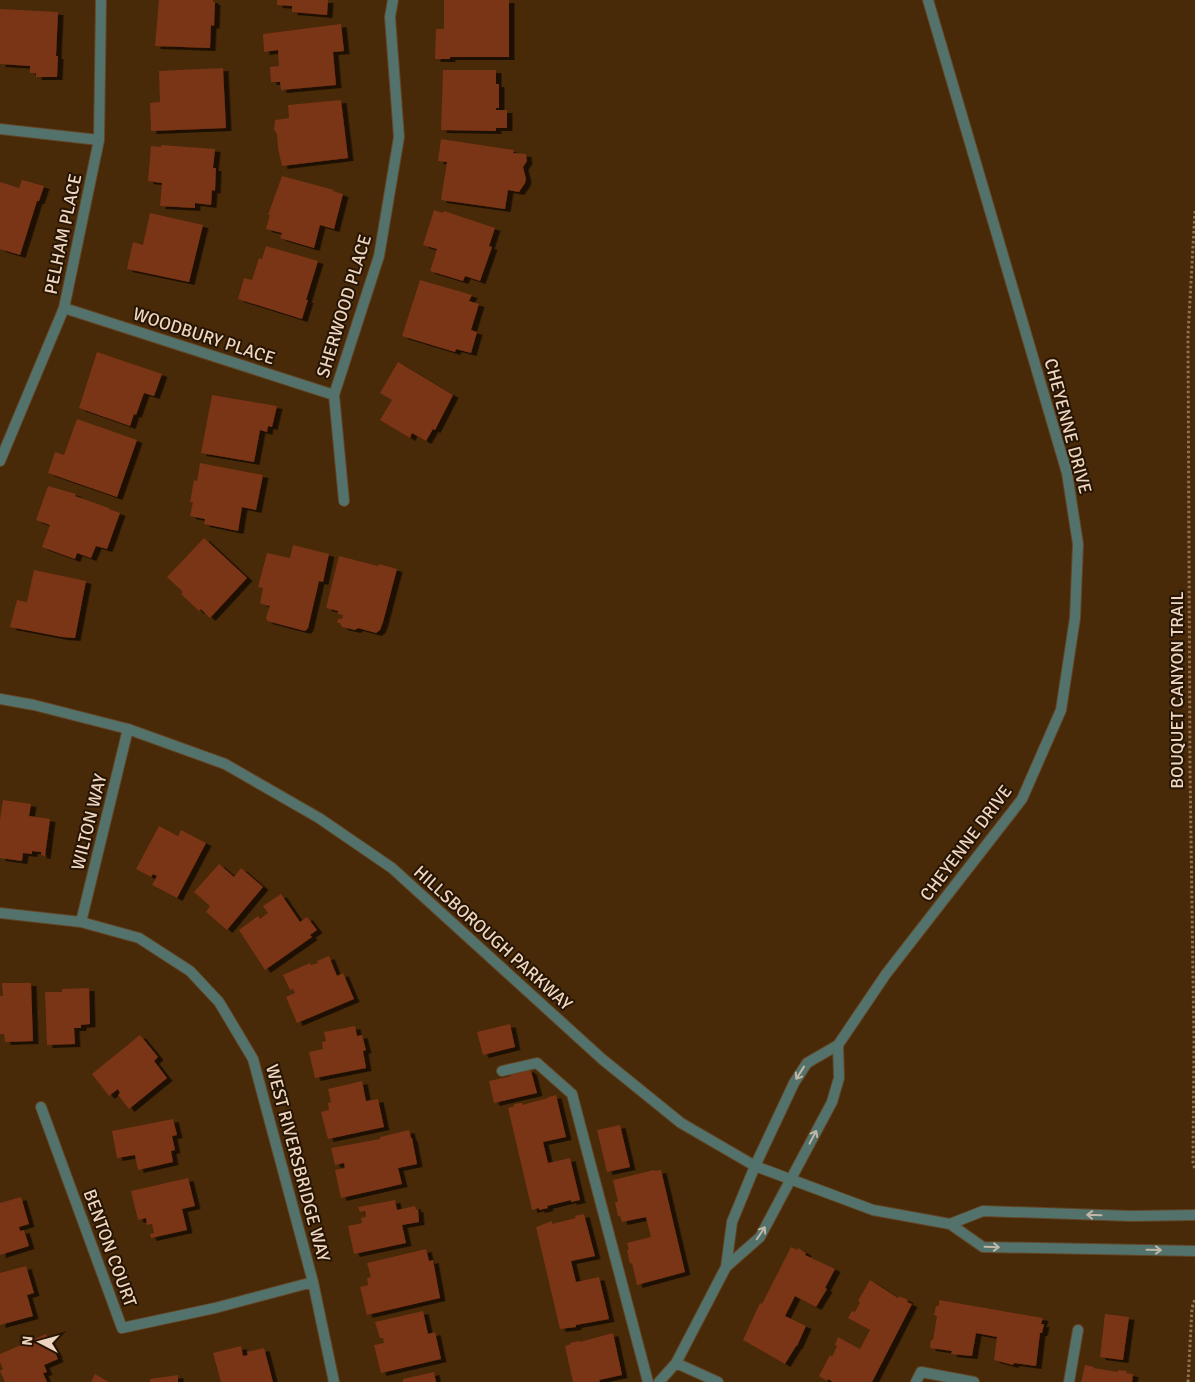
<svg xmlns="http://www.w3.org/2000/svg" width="1195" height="1382" font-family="Signika,sans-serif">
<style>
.building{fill:#7a3416;filter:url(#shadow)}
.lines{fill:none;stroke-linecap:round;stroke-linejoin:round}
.minor-casing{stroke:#634525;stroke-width:12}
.tertiary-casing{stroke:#634525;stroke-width:12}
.path{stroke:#8e7255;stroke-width:3;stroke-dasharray:2.5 2.5;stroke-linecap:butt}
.minor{stroke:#53726c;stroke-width:10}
.tertiary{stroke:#53726c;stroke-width:10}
.oneway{stroke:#c0b7a6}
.labels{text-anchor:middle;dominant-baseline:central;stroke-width:4;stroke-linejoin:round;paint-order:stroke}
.street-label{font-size:18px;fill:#eed5bf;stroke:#261404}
</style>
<defs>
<filter id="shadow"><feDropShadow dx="5.5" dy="3" stdDeviation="0" flood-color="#0009"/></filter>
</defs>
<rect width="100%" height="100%" fill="#482908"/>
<path class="building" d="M159 0H213V2H215L214 26 211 25 210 48 155 46Z
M277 0H328L327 15 292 12V6L277 5Z
M444 0H509V57H450V59H435L436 29H444Z
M0 9 58 12 56 56H58L57 77H36V73H30V66L0 64Z
M341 24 344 51 333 52 336 85 281 90 280 82H271L270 67 279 66 278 50 264 52 263 34Z
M223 68 226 128 151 131 150 103 160 102 159 71Z
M443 70H496V84H499V108H496V110H507V128H496V131L441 130Z
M341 100 348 158 282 166 278 148 277 134 274 130 275 120 289 118 288 105Z
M441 139 514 150 513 153 526 154 527 161 523 167 526 179 525 183 519 192 508 190 505 209 441 200 447 162 438 161Z
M161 145 215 149 213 168H216L215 191 212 190 211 205 195 203V208L160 206 162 183 148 181 151 146 161 147Z
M282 176 334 190 333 191 343 194 334 229 320 225 314 248 280 238 282 233 266 229 270 215H268Z
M22 180 44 186 39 201H37L20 255 0 249V182L19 188Z
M434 210 443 213 444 211 495 228 489 246 492 247 480 281 465 276 463 281 430 271 437 249 423 245Z
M150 213 203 225 189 282 127 269 133 242 143 245Z
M266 246 318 261 306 300H308L302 319 238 299 244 278 252 280 259 258 262 259Z
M420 280 472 295 469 301 479 304 471 330 477 332 471 353 456 349 455 352 402 336Z
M97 352 162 374 154 396 144 393 136 415 134 414 130 426 79 408Z
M398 362 453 395 435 430 433 429 426 441 412 433 410 438 380 420 392 400 380 393Z
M212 395 277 406 272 427 268 426 267 432 260 430 254 462 201 453Z
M77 419 137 440 117 497 48 473 55 452 64 455Z
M200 463 263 475 256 510 242 507 238 531 204 524 205 519 190 516 193 502H190L194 480 197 481Z
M48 486 76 494 75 496 109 508V509L120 513 107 549 96 546 91 558 77 553 75 559 42 547 50 525 36 520Z
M204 538 247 578 210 618 201 609 199 611 181 594 183 592 167 577Z
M293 545 329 554 323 582 319 581 308 628 305 631 267 621 266 618 270 605 268 606 260 603 263 588 258 587 267 553 290 558Z
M339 556 378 566 379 564 397 569 383 622 380 630 376 633 358 628 355 630 342 627 340 623H337L338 619H342L343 615 338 614V611L326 608Z
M34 570 86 581 75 638 62 637 10 627 17 600 27 602Z
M3 800 31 804 29 816 50 819 45 856 41 855V852L32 851V854L23 853 22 861 0 858V820Z
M159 826 178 836 181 830 206 843 177 898 152 885 157 876 153 874 151 877 136 869Z
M219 864 234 877 241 868 263 887 227 930 206 912 210 906 194 892Z
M281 894 300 922 307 917 317 930 310 935 312 937 265 970 239 930 258 916 260 919 268 913 263 906Z
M329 956 337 976 343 973 354 999 297 1023 286 997 295 993 293 989 290 990 283 975 310 963 311 965 318 963 317 961Z
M2 983H31L33 1041 5 1042 4 1034H0V996H3Z
M89 988 90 1024 81 1025V1028H74L75 1044 47 1045 45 992H62V989Z
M510 1024 515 1047 483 1055 477 1032Z
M355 1026 357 1036 362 1035 366 1050 363 1051 366 1068 315 1078 309 1052 323 1049 322 1042 326 1041 324 1032Z
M140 1035 158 1057 154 1061 167 1078 129 1109 118 1095 120 1093 118 1089 109 1096 92 1074Z
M529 1069V1071H531L537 1093 494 1103 489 1081 511 1076 510 1073Z
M362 1081 366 1101 378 1099 384 1127 328 1139 321 1112 329 1110 328 1103 331 1102 328 1089Z
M556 1095 566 1137 543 1142 548 1163 570 1158 580 1200 571 1202V1200L547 1206 548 1208 539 1210V1208L532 1210 508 1108 514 1106V1104L522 1103V1105L548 1098V1097Z
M173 1119 177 1135 172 1136 175 1150 171 1151 173 1162 138 1170 135 1155 117 1158 112 1131Z
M620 1125 630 1167 607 1172 597 1130Z
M409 1130 411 1138H412L417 1164 398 1168 402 1184 341 1198 335 1170 345 1168 344 1163 335 1165 331 1148 380 1139V1137Z
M654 1170 655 1171 661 1170 685 1272 637 1285 632 1263 630 1264 627 1250H629L627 1243 651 1237 646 1217 622 1222 620 1216H618L615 1202H618L613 1180Z
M188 1178 195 1206 182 1209 187 1230 151 1238 150 1234 154 1233 152 1224 147 1225 146 1218 138 1220 131 1191Z
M21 1197 29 1224 19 1227 20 1231 24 1230 29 1246 0 1255V1203Z
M395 1200 397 1210 415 1206 416 1210 418 1209 419 1222 402 1225 406 1243 354 1254 348 1226 362 1223 361 1218 366 1217 365 1211 360 1212 358 1207Z
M584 1214 595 1256 571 1261 576 1282 599 1277 609 1319 576 1325V1327L560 1329 536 1227 552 1221V1224L576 1218 575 1216Z
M791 1247 797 1250 798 1248 806 1253 805 1255 835 1269 825 1288 827 1289 816 1307 795 1296 785 1316 806 1326 797 1346H796L785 1364 743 1340 760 1303 762 1304Z
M426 1249 429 1261 433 1260 440 1298 367 1315 360 1287 368 1285 367 1278 371 1277 367 1263Z
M26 1266 34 1293 27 1295 33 1316 0 1325V1273Z
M870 1280 898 1298 899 1296 908 1300 907 1302 912 1304 872 1382H833L828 1379 827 1381 819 1376 830 1355 832 1357 837 1346 835 1345 838 1337 860 1349 870 1330 848 1318 852 1311 855 1312 860 1302 858 1301Z
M939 1300 1043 1318 1041 1324H1044L1042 1333H1040L1036 1366 1014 1363 1013 1365 994 1360 997 1337 976 1333 972 1356 951 1354 952 1351 930 1348 931 1340H933L937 1316 934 1315 936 1306H939Z
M423 1311 428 1334 435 1332 441 1359 381 1373 374 1345 384 1343 383 1338H380L375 1322Z
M1105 1314 1129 1317 1123 1360 1100 1357Z
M613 1333 622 1375 599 1380 600 1382H573L565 1346 571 1344 570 1343 579 1341 580 1342Z
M46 1334 58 1359 44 1365 47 1372 43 1373 47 1382H5L0 1371 3 1369 0 1362V1354Z
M241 1346 243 1356 248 1355 247 1352 264 1348 273 1382H221L213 1353Z
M1085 1365 1094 1367 1093 1368 1118 1372V1370L1127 1371 1126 1373 1133 1374 1132 1382H1081Z
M434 1372 436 1382H403V1379Z
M95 1374 109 1382H91Z
M178 1375V1382H150V1379Z"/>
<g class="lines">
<defs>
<path id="minor" d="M0 129 99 140
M64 308 334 395
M0 461 64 308 99 140 101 0
M344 501 334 395 379 256 399 137 390 17 393 0
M0 913 81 922 139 938 190 971 219 1002 253 1059 313 1282 334 1382
M81 922 128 729
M502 1071 537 1063 572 1094 648 1382
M41 1107 122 1328 215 1308 313 1282
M726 1267 760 1237 832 1102 839 1078 838 1045
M676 1363 718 1382
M659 1382 676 1363 726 1267 732 1222 755 1166 794 1083 807 1063 838 1045 886 974 1022 799 1061 710 1075 618 1078 544 1067 473 928 0
M916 1382 921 1372 974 1382
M1069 1382 1078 1330"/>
<path id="tertiary" d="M0 699 34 705 128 729 225 764 319 818 392 868 602 1059 681 1123 755 1166 873 1210 950 1224 983 1247 1195 1251
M950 1224 983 1211 1131 1216 1195 1215"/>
</defs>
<use href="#minor" class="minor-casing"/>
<use href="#tertiary" class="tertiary-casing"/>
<path class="path" d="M1195 211 1188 335 1190 769 1194 1043 1193 1162 1195 1170
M1188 1382 1192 1308 1195 1299"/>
<use href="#minor" class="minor"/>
<use href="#tertiary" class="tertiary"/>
</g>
<defs><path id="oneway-shaft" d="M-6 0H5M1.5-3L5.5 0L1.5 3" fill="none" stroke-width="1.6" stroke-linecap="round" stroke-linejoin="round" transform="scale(1.25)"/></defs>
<g class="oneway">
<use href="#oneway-shaft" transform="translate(800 1073) rotate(122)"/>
<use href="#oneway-shaft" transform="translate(813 1137) rotate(-62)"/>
<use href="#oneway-shaft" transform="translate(1094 1215) rotate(-178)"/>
<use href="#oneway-shaft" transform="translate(761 1233) rotate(-56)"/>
<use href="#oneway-shaft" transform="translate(992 1247) rotate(2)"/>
<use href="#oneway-shaft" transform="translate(1154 1250) rotate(1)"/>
</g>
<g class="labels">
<g class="street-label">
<text transform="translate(63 234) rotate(-78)">PELHAM PLACE</text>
<text transform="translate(344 306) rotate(-73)">SHERWOOD PLACE</text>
<text transform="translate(204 336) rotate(18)">WOODBURY PLACE</text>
<text transform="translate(1068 426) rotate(75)">CHEYENNE DRIVE</text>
<text transform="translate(1177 690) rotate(-90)">BOUQUET CANYON TRAIL</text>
<text transform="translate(89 822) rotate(-76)">WILTON WAY</text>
<text transform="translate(966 843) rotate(-53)">CHEYENNE DRIVE</text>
<text transform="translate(493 938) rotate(42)">HILLSBOROUGH PARKWAY</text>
<text transform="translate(298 1163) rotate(75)">WEST RIVERSBRIDGE WAY</text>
<text transform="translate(110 1248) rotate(70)">BENTON COURT</text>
</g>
</g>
<g transform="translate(40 1342) rotate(276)" stroke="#261404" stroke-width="4" paint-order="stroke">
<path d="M0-4L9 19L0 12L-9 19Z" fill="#eed5bf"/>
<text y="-8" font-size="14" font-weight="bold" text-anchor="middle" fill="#eed5bf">N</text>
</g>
</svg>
